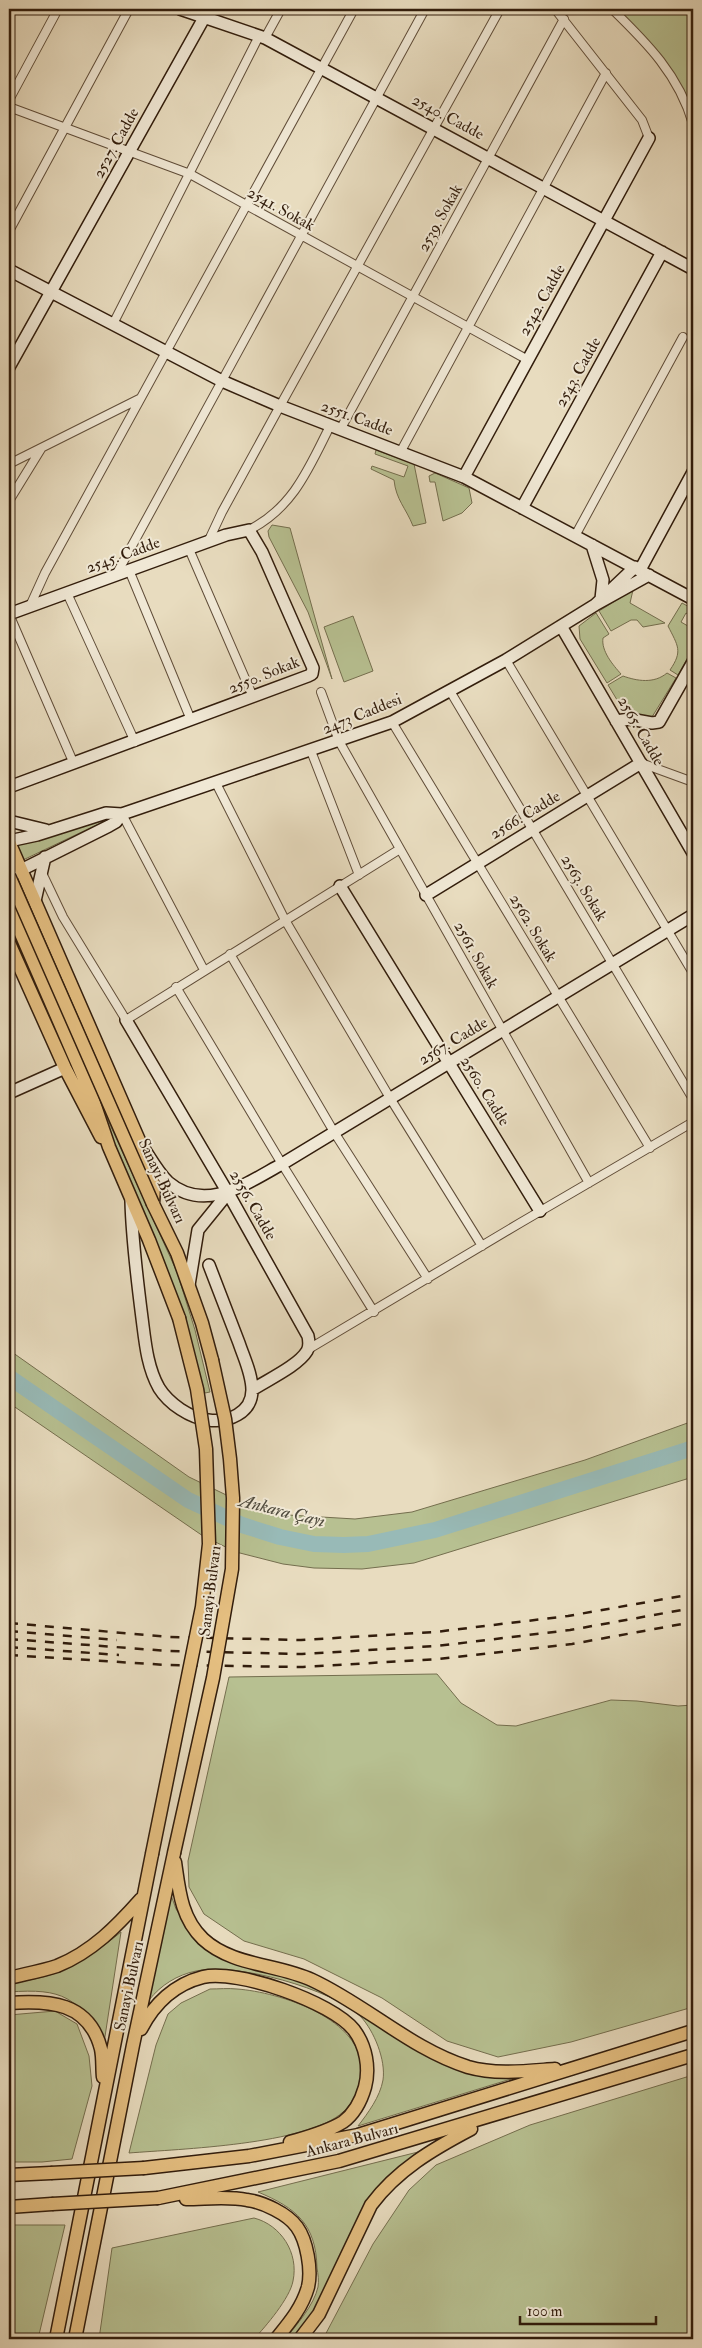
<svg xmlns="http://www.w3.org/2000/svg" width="702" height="2348" font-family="'IM FELL Double Pica',serif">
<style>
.green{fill:#b7c091;stroke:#746e4e}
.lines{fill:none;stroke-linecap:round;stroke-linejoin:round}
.river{stroke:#98bab7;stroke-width:16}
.street-casing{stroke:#604d39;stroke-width:10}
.secondary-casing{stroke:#321d0c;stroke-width:14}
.primary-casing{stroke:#321d0c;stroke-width:15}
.street{stroke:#f0e8d5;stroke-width:8}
.secondary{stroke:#f0e8d5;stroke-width:11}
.primary{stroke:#e4be80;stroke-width:12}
.rail{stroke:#321d0c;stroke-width:2.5;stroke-dasharray:9 9;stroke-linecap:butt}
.primary-bridge-casing{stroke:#321d0c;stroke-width:15;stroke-linecap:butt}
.primary-bridge{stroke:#e4be80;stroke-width:12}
.labels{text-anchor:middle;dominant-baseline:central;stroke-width:4;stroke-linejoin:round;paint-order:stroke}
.street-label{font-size:16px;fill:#321d0c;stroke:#f0e8d5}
.water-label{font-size:18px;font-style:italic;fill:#514c3f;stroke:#f0e8d5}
</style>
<rect width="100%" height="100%" fill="#e8dcbf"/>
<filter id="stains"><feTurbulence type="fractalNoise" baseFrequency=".004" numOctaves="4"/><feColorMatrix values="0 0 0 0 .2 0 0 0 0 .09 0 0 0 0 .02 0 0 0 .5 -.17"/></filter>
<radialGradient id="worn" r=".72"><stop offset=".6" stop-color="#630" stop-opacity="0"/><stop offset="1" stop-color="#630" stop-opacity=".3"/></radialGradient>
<path class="green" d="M612 9H693V124L679 86Z
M376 450 414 464 426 523 413 526C406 508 396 500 394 480L371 469 372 466 404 477 408 466 375 454Z
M435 473 469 488 472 503 462 513 443 521 435 482H430L429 476Z
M272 525 290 528 332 679 308 612 269 537 268 531Z
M633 590 630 603 665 623 643 627 637 620H631L611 631 599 611Z
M682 603 693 609V617L686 613 681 622 693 629V648L678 675 670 670C683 651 678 646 668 626Z
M596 613 609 634 603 638C601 651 613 665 621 674L607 683 580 639 579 626Z
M353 616 373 671 344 682 324 627Z
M667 673 676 678 652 717 625 713 608 685 623 676C637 681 654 684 667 673Z
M111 818 23 860 16 845Z
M9 892 26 940 177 1272 195 1330 210 1392 205 1393 180 1304 159 1249 9 922Z
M9 1350 189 1477 247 1505 288 1515 355 1519 412 1512 585 1460 693 1421V1477L414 1563 362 1569 314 1568 283 1564 236 1552 203 1536 9 1403Z
M437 1674 461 1703 497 1725 516 1726 611 1700 637 1701 678 1706 693 1705V2007L571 2042 498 2057 447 2041 382 1998 304 1959 244 1941 204 1914 189 1887 188 1861 229 1677Z
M171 1895 176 1909 190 1930 202 1943 296 1976 467 2069 511 2079 358 2126C368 2113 380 2097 383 2080 386 2060 374 2031 361 2017 333 1989 235 1962 196 1971 177 1975 161 1985 149 2000Z
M121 1932 104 2043C78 1997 63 1988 9 1992V1983C61 1977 81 1964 121 1932Z
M210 1989C219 1989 228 1988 237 1989 279 1992 365 2019 361 2072 360 2087 354 2102 343 2112 307 2145 179 2149 129 2153L156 2045 168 2014 181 2003Z
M55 2011 77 2024 89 2056 92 2086 72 2159 42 2162H9V2015Z
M693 2075V2339H323L373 2244 409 2190 436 2165 530 2125Z
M430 2149 384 2192 329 2288 295 2339H285C296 2326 314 2305 318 2287 319 2281 318 2274 317 2268 316 2224 296 2208 258 2192Z
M254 2218C281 2225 299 2253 293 2281 290 2298 266 2326 254 2339H99L112 2248Z
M9 2225H65L38 2339H9Z"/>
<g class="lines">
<path class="river" d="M9 1377 188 1500 242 1525 280 1537 314 1544 344 1545 368 1544 435 1530 693 1448"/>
<defs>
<path id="street" d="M555 9 642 120 649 138
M612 9C647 43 679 75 693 124
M265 38 281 9
M9 100 58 9
M9 107 190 174 528 360
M9 231 129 9
M113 324 259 36
M340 430 564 19
M401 451 606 73
M9 464 139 399
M9 501 41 449
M249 530C293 508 309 468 330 426
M575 536 683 337
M208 542 222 512 280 406 500 9
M189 549 253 697
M129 570 191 720
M116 575 425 9
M67 593 135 742
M30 606 45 573 354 9
M9 614 74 764
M506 660 693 973
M450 691 693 1099
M321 692 339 741 589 1183
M392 722 650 1148
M311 751 359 875
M641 763 693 782
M216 783 285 920 390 1098 482 1246
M122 814 204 970
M42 873 63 917 126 1020 400 849
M230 954 334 1132 428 1279
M176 987 282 1164 374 1312
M307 1350 520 1223 693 1122"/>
<path id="secondary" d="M180 9 265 38 693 269
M9 270 222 381 280 406 464 477 693 599
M9 367 209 9
M464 477 649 138
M522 508 662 252
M592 545 603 580 601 599
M635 567 595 605 649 575
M640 570 693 472
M9 614 226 535 249 530 262 552 313 668 312 674 308 676 9 787
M561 626 693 853
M616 721 630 719 652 723 659 722 693 662
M9 821 46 830
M9 841 37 835 106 813 122 814 392 722 506 660 595 605
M13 874 109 826 116 822 122 814
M340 886 540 1211
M426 895 641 763
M35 901 45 857
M126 1020 228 1193 308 1336C309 1341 310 1346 307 1351 298 1366 267 1380 252 1390
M9 1093 65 1068
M145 1150C152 1161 159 1173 168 1182 205 1214 247 1183 282 1164L693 915
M131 1201C132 1240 137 1279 142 1318 145 1341 147 1367 159 1388 169 1404 190 1418 208 1420 228 1423 252 1413 252 1390 252 1374 244 1358 239 1343 229 1317 219 1291 209 1265
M189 1285 198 1230 228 1193"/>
<path id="primary" d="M9 842 141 1145 154 1186 153 1204 177 1253 202 1323 212 1360
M9 906 92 1097 109 1147 149 1240 179 1318
M9 943 65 1068 101 1137
M175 1862C179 1890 181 1918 203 1939 232 1966 278 1964 312 1980 366 2005 411 2049 468 2067 496 2075 527 2071 555 2069
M9 1978C25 1974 42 1971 57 1966 92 1952 117 1926 141 1899
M9 2003C49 2000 89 2002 101 2049 103 2058 102 2068 103 2077
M141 2029C154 2004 175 1984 203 1977 237 1969 332 2002 354 2030 366 2046 370 2068 365 2087 361 2101 354 2114 343 2122 327 2132 307 2137 290 2142
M144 2168 249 2156 358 2135 693 2031
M9 2175 51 2173
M158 2198 339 2161 693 2055
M186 2199C206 2199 228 2196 247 2200 263 2202 288 2214 297 2227 307 2241 312 2270 308 2287 302 2308 289 2323 276 2339
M9 2207 52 2204
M56 2339 152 1854
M75 2339 133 2045 174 1853
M300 2339 319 2314 371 2205C397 2170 433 2149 471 2129"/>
</defs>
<use href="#street" class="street-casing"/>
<use href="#secondary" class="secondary-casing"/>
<use href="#primary" class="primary-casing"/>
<use href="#street" class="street"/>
<use href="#secondary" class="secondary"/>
<use href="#primary" class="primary"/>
<path class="rail" d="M9 1623 169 1637 301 1640 435 1632 568 1616 693 1594
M9 1631 117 1640
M9 1639 168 1651 302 1654 437 1646 570 1630 693 1608
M9 1647 119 1655
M9 1655 167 1665 303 1667 439 1659 572 1644 693 1622"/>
<defs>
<path id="primary-bridge" d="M9 876 153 1204
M174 1853 213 1678 232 1569 233 1498 230 1459 225 1419 212 1360
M152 1854 202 1607 209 1544 206 1449 197 1389 179 1318
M51 2173 144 2168
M52 2204 158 2198"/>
</defs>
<use href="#primary-bridge" class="primary-bridge-casing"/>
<use href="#primary-bridge" class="primary-bridge"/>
</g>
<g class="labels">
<g class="street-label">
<text transform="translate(448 117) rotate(28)">2540. Cadde</text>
<text transform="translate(116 143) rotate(-61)">2527. Cadde</text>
<text transform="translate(281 209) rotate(29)">2541. Sokak</text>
<text transform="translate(440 218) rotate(-61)">2539. Sokak</text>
<text transform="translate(542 300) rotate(-61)">2542. Cadde</text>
<text transform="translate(578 372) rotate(-61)">2543. Cadde</text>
<text transform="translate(357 418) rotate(20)">2551. Cadde</text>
<text transform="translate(123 555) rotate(-20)">2545. Cadde</text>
<text transform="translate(264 675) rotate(-22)">2550. Sokak</text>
<text transform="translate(362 714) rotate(-22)">2473 Caddesi</text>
<text transform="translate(641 731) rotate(60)">2565. Cadde</text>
<text transform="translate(525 815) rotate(-31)">2566. Cadde</text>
<text transform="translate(584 888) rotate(59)">2563. Sokak</text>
<text transform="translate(533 928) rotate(59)">2562. Sokak</text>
<text transform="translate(476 955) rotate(61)">2561. Sokak</text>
<text transform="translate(453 1041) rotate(-31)">2567. Cadde</text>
<text transform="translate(485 1091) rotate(58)">2560. Cadde</text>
<text transform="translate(162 1181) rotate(65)">Sanayi Bulvarı</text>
<text transform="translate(253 1205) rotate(60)">2556. Cadde</text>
<text transform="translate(210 1591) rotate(-83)">Sanayi Bulvarı</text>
<text transform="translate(129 1986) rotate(-78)">Sanayi Bulvarı</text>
<text transform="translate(352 2140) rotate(-15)">Ankara Bulvarı</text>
</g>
<g class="water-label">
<text transform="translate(282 1511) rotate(14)">Ankara Çayı</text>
</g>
</g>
<rect width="702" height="2348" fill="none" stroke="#e8dcbf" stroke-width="30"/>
<rect x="10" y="10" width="682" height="2328" fill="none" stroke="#321d0c" stroke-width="2.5"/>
<rect x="15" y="15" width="672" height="2318" fill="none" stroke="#321d0c"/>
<path d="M520 2316v8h136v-8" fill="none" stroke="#321d0c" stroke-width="2.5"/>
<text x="527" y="2316" font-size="15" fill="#321d0c" stroke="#f0e8d5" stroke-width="4" paint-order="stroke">100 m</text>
<rect width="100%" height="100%" filter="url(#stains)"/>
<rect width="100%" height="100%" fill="url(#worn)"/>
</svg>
